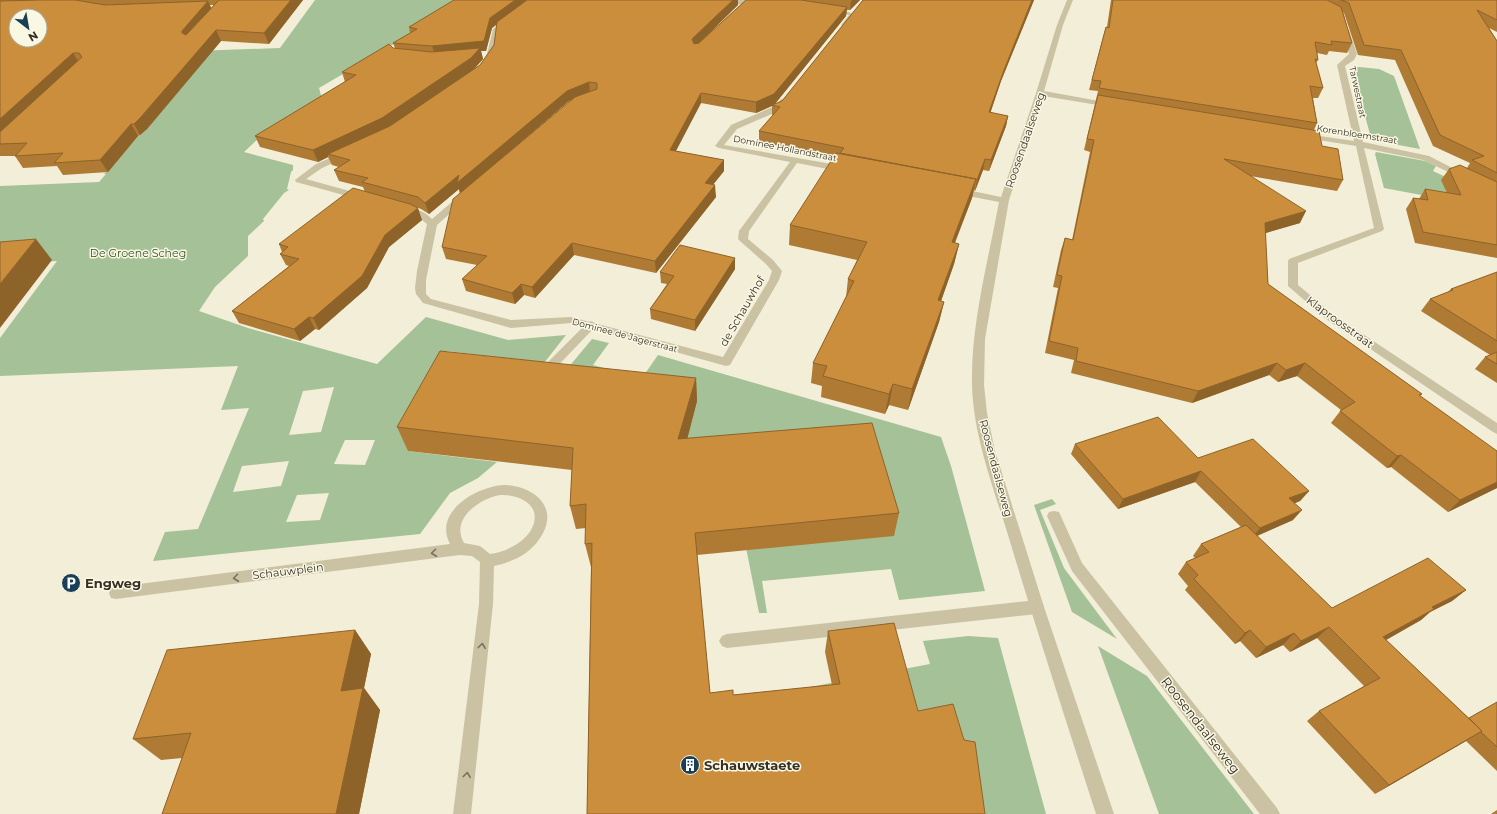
<svg xmlns="http://www.w3.org/2000/svg" width="1497" height="814" font-family="Montserrat,sans-serif">
<style>
.green{fill:#a5c197;fill-rule:evenodd}
.lines{fill:none;stroke-linecap:round;stroke-linejoin:round}
.lane{fill:#cac2a3;fill-rule:evenodd}
.street{fill:#cac2a3;fill-rule:evenodd}
.wall{fill:#af7a34;fill-rule:evenodd}
.shaded-wall{fill:#8e632a}
.building{fill:#cb8e3c;stroke:#8e632a;fill-rule:evenodd}
.oneway{stroke:#78715e}
.labels{text-anchor:middle;dominant-baseline:central;stroke-width:3;stroke-linejoin:round;paint-order:stroke}
.far-street-label{font-size:9px;fill:#352f25;stroke:#faf7e3}
.street-label{font-size:11px;fill:#352f25;stroke:#faf7e3}
.park-label{font-size:11px;fill:#355428;stroke:#faf7e3}
.near-poi-label{font-size:13px;font-weight:bold;fill:#352f25;stroke:#faf7e3;text-anchor:start}
.near-street-label{font-size:13px;fill:#352f25;stroke:#faf7e3}
</style>
<rect width="100%" height="100%" fill="#f2eed7"/>
<path class="green" d="M315 0H469L319 88 322 99 262 135 244 152 293 165V170L291 172 287 189 289 190 284 193 263 219 264 221 248 236V256L215 287 199 311 248 328 377 364 426 317 508 340 566 335 544 363 446 351 431 378 408 451 497 462 478 478 450 493 420 534 153 561 165 532 198 529 249 408 221 410 238 366 0 376V338L57 261 0 264V186L99 182 106 174H104L152 121 195 51 280 48ZM334 387 321 432 289 435 303 391ZM345 440H375L365 465 334 464ZM289 461 281 486 233 492 242 466ZM329 493 320 520 286 522 297 495Z
M1359 67 1379 69 1394 76 1420 149 1377 141 1371 138 1353 71 1355 68Z
M1376 152 1425 161 1436 166 1433 171 1482 194 1480 206 1384 188 1375 154Z
M592 339 609 343 593 365 642 378 658 355 941 437 951 466 985 591 899 600 891 569 762 581 767 613H759L729 462 548 392Z
M1052 499 1056 504 1040 510 1064 568 1117 639 1072 612 1034 505Z
M968 636 998 638 1046 814H950L805 688 930 664 923 641Z
M1098 646 1147 676 1254 814H1159Z"/>
<g class="lines">
<path class="lane" d="M591 321 595 323 596 325 595 327 547 377H539L537 374 539 371 587 323Z
M1037 600 1042 602 1044 607 1042 612 1037 614 727 648 722 646 719 641 722 636 727 634Z"/>
<path class="street" d="M531 0H538L498 31 495 54 490 65H484L483 63 487 54 493 29Z
M716 0H759L762 2 759 4C748 4 725 6 716 0Z
M1067 0H1073L1063 25 1044 91 1110 103 1114 105 1110 107 1043 96 1009 200 985 339 984 385 987 413 995 451 1044 607 1114 814H1096C1066 721 1036 628 1008 535 993 486 973 435 972 384 971 323 988 262 999 202L958 194 954 191 958 188 1001 197 1036 93 1057 25Z
M831 8 856 14 846 26 844 27 841 25 849 15 829 11V9Z
M1346 28 1349 30 1357 54 1354 60 1345 66 1363 142 1429 156 1468 176 1464 179 1461 178 1423 160 1364 148 1384 229 1382 231 1298 263V285L1334 315 1497 423V434L1493 432 1326 319 1288 286V261L1289 259 1374 228 1356 146 1306 138 1302 136 1306 134 1354 141 1337 65 1349 54 1343 30Z
M781 99H787L788 101 781 110 737 129 724 145 843 166 847 169 843 172 797 163 749 231 748 239 773 260 782 271 779 280 730 365 726 366 571 323 511 328 423 303 416 294 415 288 417 271 427 224 416 215 401 210 399 208 404 205C415 208 424 211 432 219L460 195H466L468 197 466 199 437 225 426 280V294L431 299 511 320 571 317 723 357 769 280 772 271 766 264 740 241 738 239 739 231 790 162 719 148 715 146 731 125 775 106Z
M344 152 347 153 348 155 347 157 322 168 306 179 364 195 366 197 364 199H358L296 182 295 180 316 164Z
M503 485C533 485 561 507 540 538 530 554 512 562 494 566L493 604 471 814H453L479 604 480 562 472 556 460 555 116 599 111 598 109 593 111 588 116 587 450 544C433 512 476 487 503 485ZM500 495C519 494 543 505 532 528 525 543 505 552 490 554L480 546 464 543C450 519 479 499 500 495Z
M1054 511 1059 512 1082 563 1277 808 1280 814H1260L1072 571 1047 516 1049 512Z"/>
</g>
<path class="wall" d="M0 0H303L269 44 221 41 147 129 140 135 138 136 108 172 63 175 57 166 23 168 15 156H0ZM210 5H214L211 8Z
M746 0H860L850 10H847L846 16 775 104 782 101 863 0H1034L1001 81 990 113 1008 116 1006 126 989 171 983 170 975 191 974 190 972 198 955 243 959 244 954 264 941 301 944 302 939 322 908 410 889 405 885 414 821 397 822 386 811 383 813 363 846 297 848 279 857 260 789 245 790 225 834 157 759 142V131L772 116V106L756 113 701 103 676 151 724 160V171L713 185 716 197 656 273 574 255 535 298 524 295 515 304 466 291 462 279 477 265 446 259 442 247 460 193 459 189 429 214 421 209 416 207 422 220 389 247 367 288 319 330 315 329 300 341 239 323 232 311 289 266 286 265 280 254 282 252 279 244 365 192 363 187 339 181 334 170 339 167 332 165 328 157 318 162 260 147 255 136 345 82 342 72 395 48 393 43 410 33 409 27 738 5 700 42ZM497 24 494 45 480 65 474 69 483 59 481 51H486L492 28ZM572 100 495 164 569 101Z
M1111 0H1497V32L1489 28 1497 41V258L1415 243 1406 209 1413 198 1419 199 1425 189 1447 193 1441 180 1449 169 1467 168 1470 163 1433 146 1395 60 1358 55 1344 13 1343 12 1352 43 1347 53 1329 51 1327 55 1317 53 1318 60 1316 63 1323 88 1318 98H1313L1317 123 1314 130 1322 146 1343 180 1337 191 1250 176 1300 223 1265 233 1268 284 1422 394 1420 396 1497 488 1448 512 1391 467 1387 468 1331 423 1341 410 1297 376 1278 382 1269 375 1192 403 1071 373 1074 360 1045 353 1058 288 1053 287 1061 250 1065 238 1072 240 1090 152 1084 150 1098 91 1089 90 1103 37 1106 27H1107Z
M735 258V269L695 331 651 319 650 309 667 284 661 283 660 272Z
M1497 272V383L1475 369 1485 357 1490 355 1421 311 1430 299 1448 292 1451 289Z
M696 378 697 401 687 439 899 513 894 536 697 555 710 693 733 695 832 685 825 652 828 631 918 711 587 814 591 567 585 544 586 528 576 529 570 506 572 470 408 451 397 427Z
M1075 444 1309 491 1300 501 1295 503 1293 520 1257 536 1332 608 1466 590 1452 601 1430 612 1421 620 1386 640 1469 718 1497 702V771L1466 741 1375 794 1307 721 1319 711 1364 686 1317 638 1290 652 1283 645 1256 658 1240 641 1235 644 1185 590 1188 586 1178 574 1186 562 1195 558 1193 556 1201 544 1241 527 1195 482 1118 509 1071 454Z
M355 630 371 654 364 688 380 710 359 814H162L182 758 161 760 133 739Z
M1497 810V814H1491Z"/>
<path class="shaded-wall" d="M291 0H303L269 44 264 33Z
M515 0H529L492 28 486 51H481L483 59 474 69 386 130 328 154V157L318 162 313 150 435 55 432 46 490 18Z
M733 0H738V5L693 49 692 39Z
M852 0H860L850 10 851 1Z
M1032 0H1034L1001 81 987 123 989 112 1004 70Z
M208 1 213 12 187 42 182 33V31Z
M847 7 846 16 774 105 756 113V102Z
M216 30 221 41 147 129 140 135 134 124Z
M73 53 80 64 0 139V119Z
M589 82 590 93 569 101 460 194 459 189 429 214 425 203 459 175 567 91Z
M701 93V103L671 160 670 150Z
M1008 116 1006 126 989 171 991 160Z
M131 124 138 136 108 172 100 160Z
M985 159 983 170 975 191 977 180Z
M724 160V171L705 194V183Z
M976 179 972 198 947 262 952 242Z
M715 185 716 197 656 273 655 261Z
M418 208 422 220 389 247 367 288 319 330 313 318 385 235Z
M1306 211 1300 223 1259 235 1265 223Z
M36 239 52 260 0 328V284Z
M572 243 574 255 535 298 532 287Z
M959 244 954 264 934 321 938 300Z
M735 258V269L695 331V320Z
M521 284 524 295 515 304 512 293Z
M944 302 939 322 908 410 912 389Z
M309 317 315 329 300 341 294 329Z
M1277 363 1269 375 1192 403 1198 391Z
M1305 363 1297 376 1278 382 1286 370Z
M696 378 697 401 681 463 678 439Z
M893 384 889 405 885 414 889 394Z
M1401 455 1391 467 1387 468 1397 456Z
M1201 471 1195 482 1118 509 1123 499Z
M1497 482V488L1448 512 1460 500Z
M1309 491 1300 501 1281 509 1289 498Z
M1302 510 1293 520 1252 538 1260 528Z
M1466 590 1452 601 1430 612 1421 620 1370 649 1383 637 1432 607Z
M1329 627 1317 638 1290 652 1301 641Z
M355 630 371 654 364 688 380 710 359 814H336L341 691Z
M1250 630 1240 641 1235 644 1245 633Z
M1294 633 1283 645 1256 658 1266 647Z
M1482 731 1466 741 1375 794 1389 785Z"/>
<path class="building" d="M41 0H75L105 5 208 1 182 31V33L186 35 219 0H291L264 33 216 30 141 117 134 124H131L100 160 54 163 63 153 15 156 27 143 0 144V132L82 57 79 53H73L0 119V1ZM16 16H40V40H16Z
M454 0H515L490 18 484 41 432 46 393 43 417 29 409 27Z
M527 0H733L692 39 694 44 699 43 746 0H801L847 7 774 94 756 102 701 93 670 150 724 160 705 183 715 185 655 261 572 243 532 287 521 284 512 293 462 279 487 256 442 247 453 199 575 97 597 89V83L589 82 567 91 457 183 459 175 425 203 418 197 362 182 368 178 334 170 350 160 328 154 390 126 480 65 494 45 497 22Z
M863 0H1032L1004 70 989 112 1008 116 991 160 985 159 977 180 976 179 840 153 844 148 759 131 780 107 772 105 782 101Z
M1113 0H1327L1341 7 1352 43 1331 41 1332 45 1315 42 1318 60 1315 59 1323 88 1310 86 1317 123 1099 88 1101 81 1092 80 1106 27 1109 28Z
M1341 0H1497V20L1477 10 1497 41V173L1472 160 1484 156 1440 135 1401 50 1364 45 1349 3Z
M389 44 393 48 432 52 480 48 471 58 382 118 313 150 255 136 356 75 342 72Z
M1098 95 1319 131 1322 146 1338 149 1343 180 1224 159 1306 211 1265 223 1268 284 1422 394 1419 395 1497 451V482L1460 500 1401 455 1397 456 1340 411 1355 402 1305 363 1286 370 1277 363 1198 391 1076 361 1078 348 1049 341 1062 276 1057 275 1065 238 1073 240 1094 140 1087 139Z
M836 153 976 179 952 242 959 244 938 300 944 302 912 389 893 384 889 394 823 376 827 366 813 363 854 281 848 279 867 242 790 225Z
M1460 165 1497 182V245L1423 232 1413 198 1428 200 1425 189 1461 195 1449 169Z
M353 188 410 204 418 208 385 235 362 276 313 318 309 317 294 329 232 311 299 259 280 254 288 247 279 244Z
M36 239 0 284V242Z
M680 245 735 258 695 320 650 309 674 276 660 272Z
M1497 272V341L1430 299 1453 290 1451 289Z
M440 351 696 378 678 439 872 423 899 513 695 533 710 693 733 690V695L840 684 828 631 894 623 918 711 953 704 964 740 975 742 985 814H587L592 543 585 544 586 504 570 506 573 448 397 427Z
M1497 352V364L1485 357Z
M1158 417 1198 458 1253 439 1309 491 1289 498 1302 510 1260 528 1201 471 1123 499 1075 444Z
M1246 525 1332 608 1428 558 1466 590 1432 607 1434 609 1383 637 1482 731 1389 785 1319 711 1380 678 1329 627 1301 641 1294 633 1266 647 1250 630 1245 633 1194 579 1198 575 1186 562 1209 552 1201 544Z
M355 630 341 691 363 688 336 814H162L191 733 133 739 167 650Z
M1497 702V747L1481 732 1482 731 1469 718Z"/>
<defs><path id="oneway-chevron" d="M-2-3.5L2.5 0L-2 3.5" fill="none" stroke-width="1.6" stroke-linecap="round" stroke-linejoin="round"/></defs>
<g class="oneway">
<use href="#oneway-chevron" transform="translate(434 553) rotate(173)"/>
<use href="#oneway-chevron" transform="translate(236 578) rotate(173)"/>
<use href="#oneway-chevron" transform="translate(482 646) rotate(-83)"/>
<use href="#oneway-chevron" transform="translate(467 775) rotate(-83)"/>
</g>
<defs>
<symbol id="parking-disc" viewBox="-11 -11 22 22"><circle r="9.5" fill="#1a3f57" stroke="#faf7e3"/><path d="M-3.5-5.5H1a3.5 3.5 0 0 1 0 7H-1V5.5H-3.5ZM-1-3.4V-.6H.8a1.4 1.4 0 0 0 0-2.8Z" fill="#fff"/></symbol>
<symbol id="building-disc" viewBox="-11 -11 22 22"><circle r="9.5" fill="#1a3f57" stroke="#faf7e3"/><path d="M-4-6H4V6H1V3H-1V6H-4ZM-2.5-4.3h1.7v1.8h-1.7ZM.8-4.3h1.7v1.8H.8ZM-2.5-1h1.7V.8h-1.7ZM.8-1h1.7V.8H.8Z" fill="#fff"/></symbol>
</defs>
<g fill-rule="evenodd">
<use href="#parking-disc" x="60" y="572" width="22" height="22"/>
<use href="#building-disc" x="679" y="754" width="22" height="22"/>
</g>
<g class="labels">
<g class="far-street-label">
<text transform="translate(1358 92) rotate(78)">Tarwestraat</text>
<text transform="translate(1357 134) rotate(9)">Korenbloemstraat</text>
<text transform="translate(785 148) rotate(11)">Dominee Hollandstraat</text>
<text transform="translate(625 335) rotate(15)">Dominee de Jagerstraat</text>
</g>
<g class="street-label">
<text transform="translate(1025 140) rotate(-71)">Roosendaalseweg</text>
<text transform="translate(742 311) rotate(-60)">de Schauwhof</text>
<text transform="translate(1340 322) rotate(36)">Klaproosstraat</text>
<text transform="translate(996 468) rotate(75)">Roosendaalseweg</text>
<text transform="translate(288 571) rotate(-7)">Schauwplein</text>
</g>
<g class="park-label">
<text x="138" y="253">De Groene Scheg</text>
</g>
<g class="near-poi-label">
<text x="85" y="583">Engweg</text>
<text x="704" y="765">Schauwstaete</text>
</g>
<g class="near-street-label">
<text transform="translate(1201 725) rotate(52)">Roosendaalseweg</text>
</g>
</g>
<g transform="translate(28 28) rotate(149)"><circle r="19" fill="#faf7e3" stroke="#aba797"/>
<path d="M0-3L7 15L0 10L-7 15Z" fill="#1a3f57"/>
<text y="-6" font-size="11" font-weight="bold" text-anchor="middle" fill="#352f25">N</text>
</g>
</svg>
